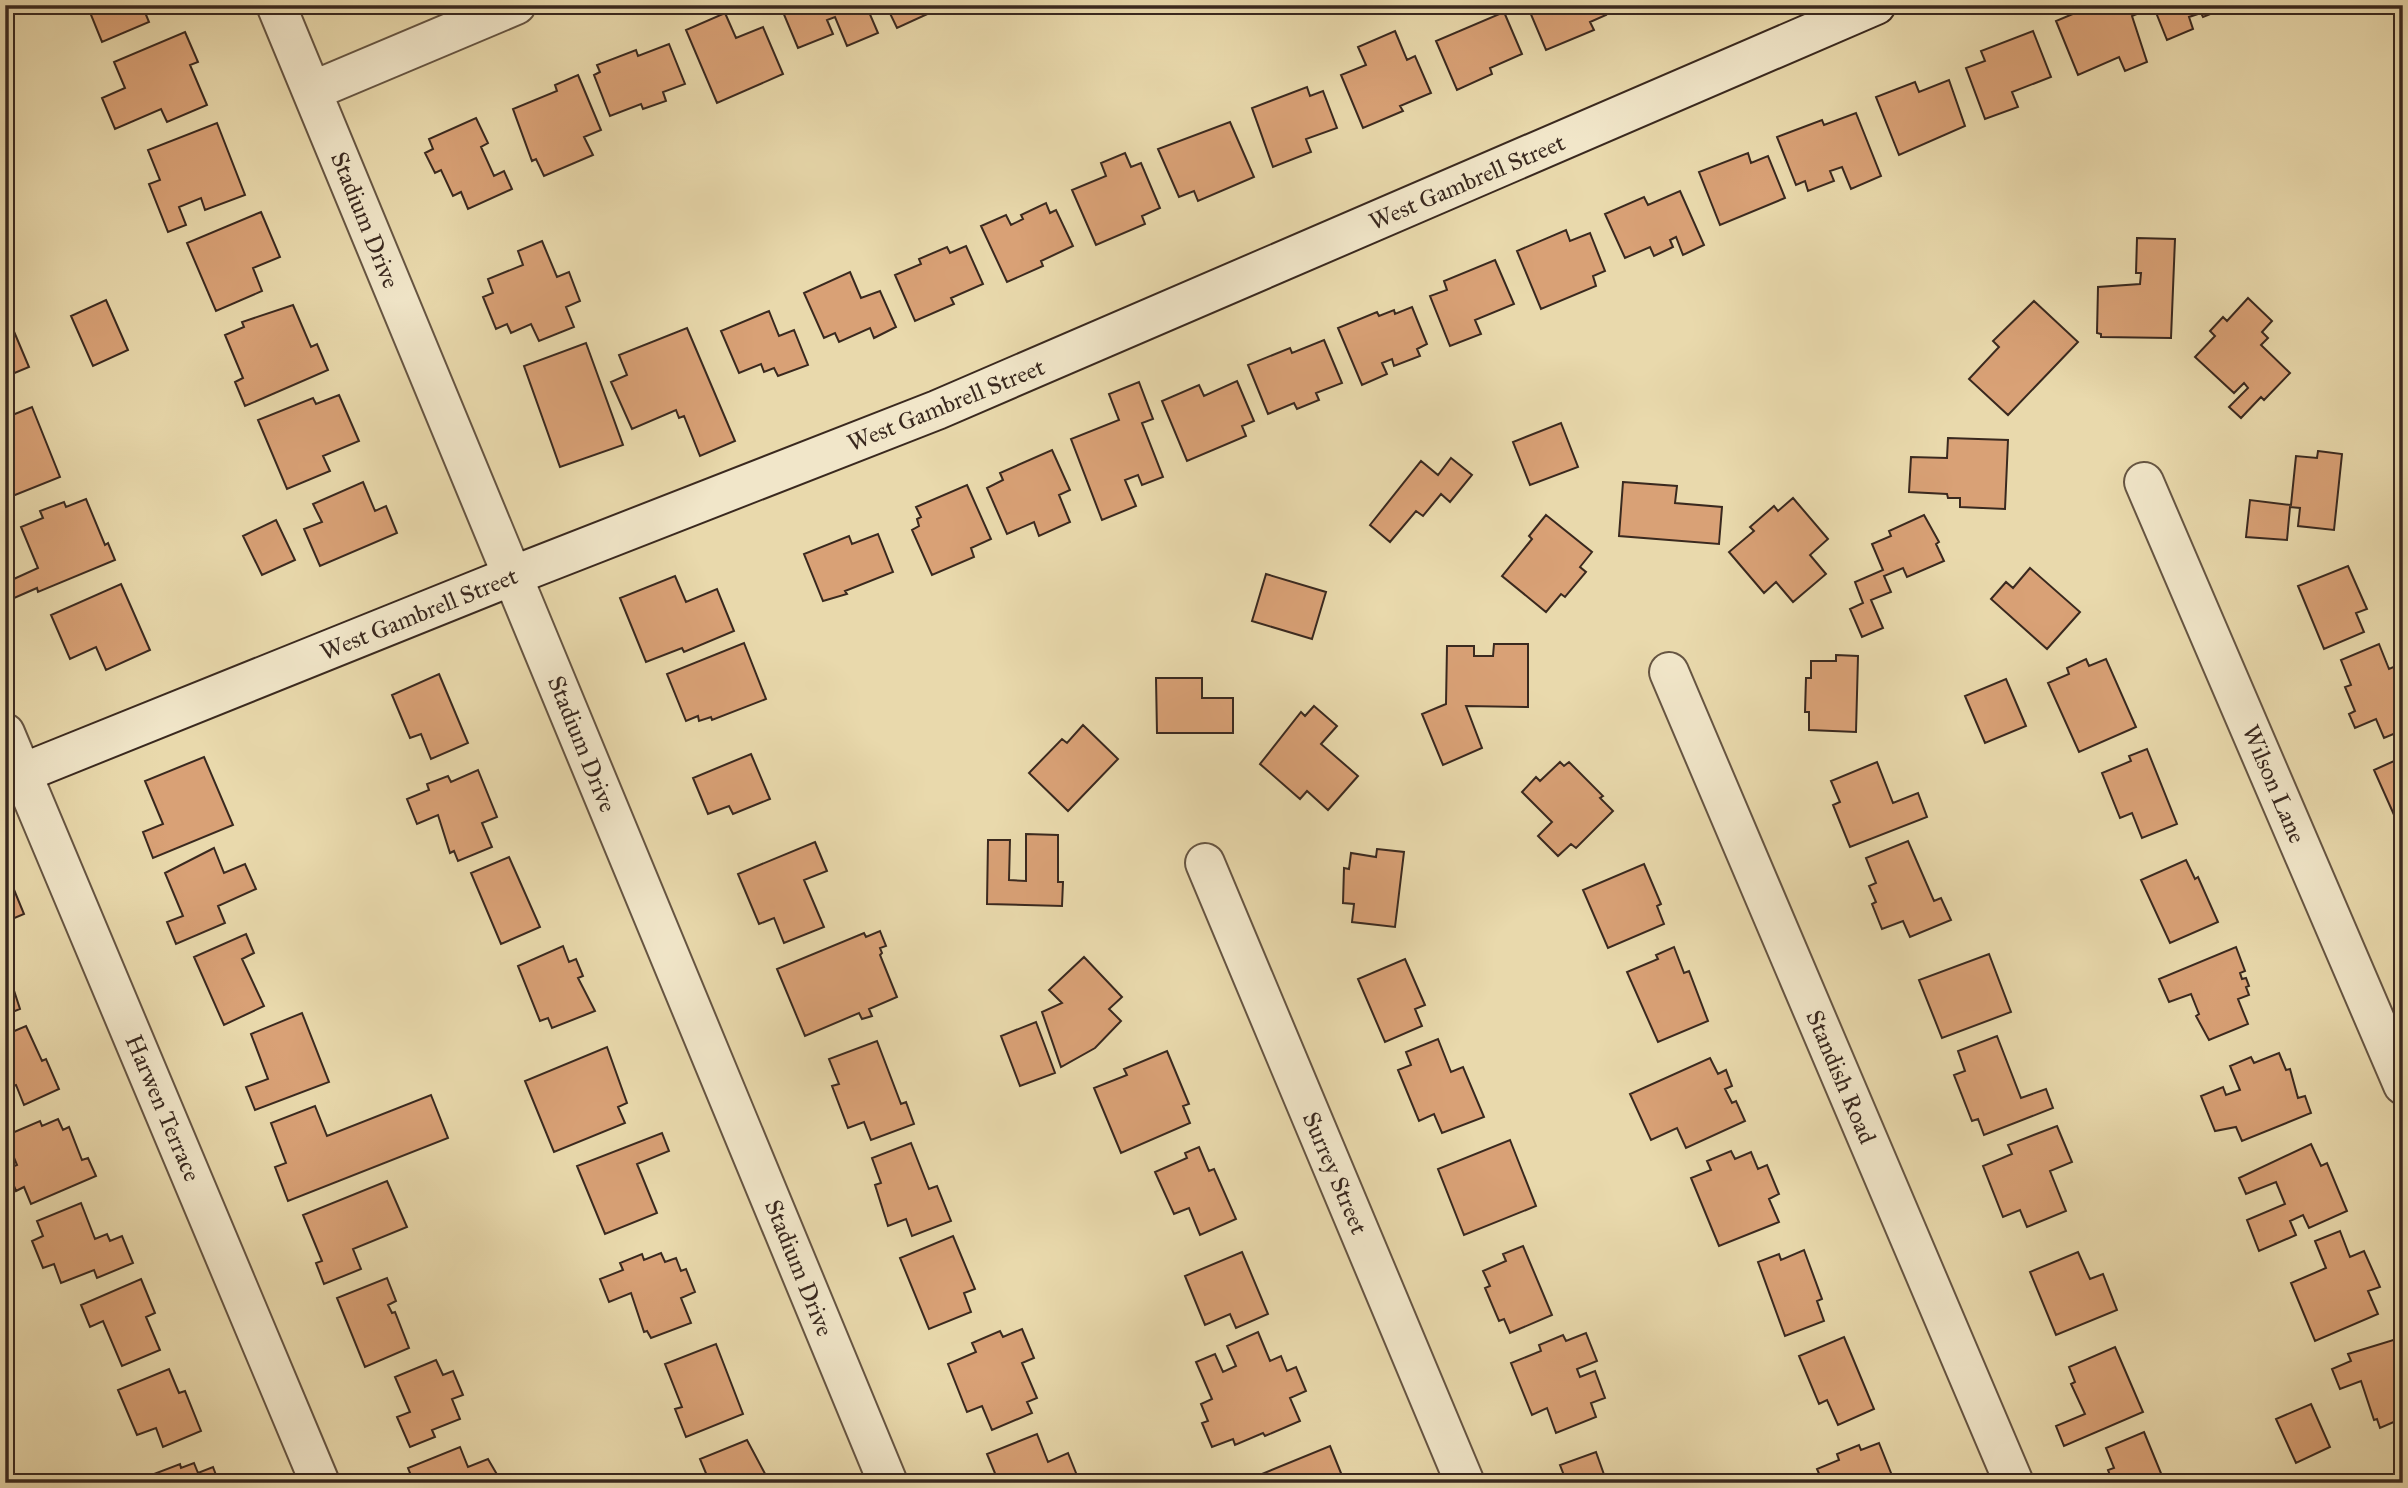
<svg xmlns="http://www.w3.org/2000/svg" width="2408" height="1488" font-family="'IM FELL Great Primer',serif">
<style>
.building{fill:#d9a176;stroke:#3a291f;stroke-width:2}
.lines{fill:none;stroke-linecap:round;stroke-linejoin:round}
.street-casing{stroke:#665542;stroke-width:42}
.secondary-casing{stroke:#3a291f;stroke-width:42}
.street{stroke:#f1e6c9;stroke-width:38}
.secondary{stroke:#f1e6c9;stroke-width:38}
.labels{text-anchor:middle;dominant-baseline:central;stroke-width:5;stroke-linejoin:round;paint-order:stroke}
.street-label{font-size:24px;fill:#3a291f;stroke:#f1e6c9}
</style>
<rect width="100%" height="100%" fill="#e9d9ac"/>
<filter id="stains"><feTurbulence type="fractalNoise" baseFrequency=".00286" numOctaves="4"/><feColorMatrix values="0 0 0 0 .2 0 0 0 0 .09 0 0 0 0 .02 0 0 0 .5 -.17"/></filter>
<radialGradient id="worn" r=".72"><stop offset=".6" stop-color="#630" stop-opacity="0"/><stop offset="1" stop-color="#630" stop-opacity=".3"/></radialGradient>
<path class="building" d="M87 5H142L149 22 102 42Z
M780 5H866L878 33 847 46 835 17 827 20 833 34 798 48Z
M886 5H947L897 28Z
M1527 5H1602L1606 15 1590 22 1594 30 1546 50Z
M2094 5H2134L2137 14 2132 16 2147 62 2125 71 2119 57 2078 75 2056 21Z
M2153 5H2221L2223 9 2203 17 2201 13 2189 17 2193 29 2167 40Z
M1504 12 1522 54 1490 68 1492 74 1457 90 1436 41Z
M725 13 736 38 763 27 783 74 717 103 686 30Z
M1395 31 1407 60 1415 56 1431 93 1400 106 1403 111 1363 128 1341 75 1366 65 1358 47Z
M2033 31 2051 77 2012 92 2018 107 1985 119 1966 68 1985 61 1981 51Z
M185 32 198 62 190 65 207 105 167 122 161 109 115 129 102 98 125 88 114 62Z
M669 44 685 84 663 92 666 101 643 109 641 104 610 116 594 75 600 72 597 65 636 50 638 56Z
M578 75 601 130 584 137 593 155 544 176 536 159 532 161 513 109 557 91 555 85Z
M1949 80 1965 126 1899 155 1876 97 1915 82 1919 92Z
M1307 87 1310 96 1323 91 1337 128 1306 139 1311 152 1273 167 1252 108Z
M1856 113 1881 176 1851 189 1842 167 1830 171 1834 181 1808 191 1805 181 1796 185 1777 137 1822 120 1824 125Z
M476 118 488 143 481 147 494 176 504 171 512 189 468 209 461 192 453 196 441 170 435 173 425 153 433 149 429 139Z
M1230 122 1254 177 1198 201 1194 191 1179 197 1158 149Z
M217 123 245 195 205 210 201 198 179 207 186 225 168 232 149 184 160 180 148 150Z
M1125 153 1131 167 1141 163 1160 208 1142 216 1145 224 1096 245 1072 190 1106 176 1101 163Z
M1748 153 1751 163 1768 156 1785 198 1720 225 1699 172Z
M1680 191 1704 245 1683 255 1676 237 1670 240 1673 247 1654 256 1650 247 1625 258 1605 214 1644 197 1648 205Z
M1046 203 1050 213 1056 210 1073 246 1041 261 1043 266 1007 282 981 226 1006 215 1011 225 1023 219 1021 215Z
M261 212 280 257 253 268 262 291 216 311 187 243Z
M1566 230 1570 241 1590 233 1605 271 1593 276 1596 286 1541 309 1517 251Z
M2137 238 2175 239 2171 338 2101 337V334L2097 333 2098 287 2140 284 2141 273H2136Z
M542 241 557 277 569 272 580 301 566 307 574 327 539 341 531 324 511 333 507 324 496 329 483 297 493 293 488 279 523 265 518 251Z
M966 246 983 284 951 298 954 304 915 321 895 275 921 264 919 259 947 247 950 253Z
M1495 260 1514 304 1475 320 1481 334 1450 346 1430 296 1447 290 1444 281Z
M850 272 861 298 880 291 896 327 874 338 870 328 839 342 835 333 824 338 804 293Z
M2248 298 2272 321 2262 332 2268 338 2261 345 2290 373 2264 400 2261 397 2241 418 2229 407 2248 388 2244 383 2234 393 2195 357 2215 336 2210 331 2223 317 2227 321Z
M106 300 128 350 93 366 71 316Z
M2034 301 2078 342 2008 415 1969 379 1999 347 1993 341Z
M293 305 311 347 317 344 328 370 245 406 235 382 243 378 225 335 244 327 242 322Z
M1412 307 1427 344 1417 349 1420 356 1394 366 1392 359 1382 363 1387 374 1362 385 1338 328 1377 312 1379 316 1394 310 1395 314Z
M769 311 779 336 794 330 808 365 778 376 774 368 764 372 761 364 739 373 721 331Z
M7 315 29 367 5 377V316Z
M687 328 735 441 700 456 684 416 679 418 676 410 632 429 611 382 627 375 619 355Z
M1324 340 1342 383 1316 393 1319 400 1297 409 1294 403 1268 414 1248 365 1290 348 1292 353Z
M586 343 623 445 560 467 524 366Z
M1237 381 1254 421 1242 426 1246 436 1187 461 1162 401 1199 385 1204 396Z
M1139 382 1153 419 1142 423 1163 477 1142 485 1138 475 1125 480 1136 506 1102 520 1071 439 1119 420 1109 394Z
M339 395 359 441 323 456 330 471 287 489 258 420 313 398 316 404Z
M32 407 60 477 5 499V478L10 476 8 471 5 472V418Z
M1561 423 1578 467 1530 485 1513 442Z
M1948 438 2008 440 2005 509 1960 507V498H1948L1947 494 1909 492 1911 457 1947 458Z
M1052 450 1070 490 1059 495 1070 522 1039 536 1034 522 1007 534 987 488 1003 480 1000 473Z
M2318 451 2342 454 2334 530 2298 526 2300 508 2290 507 2287 540 2246 537 2250 500 2291 505 2296 456 2317 458Z
M1451 458 1472 475 1450 502 1441 494 1423 516 1416 511 1390 542 1370 525 1421 461 1438 475Z
M363 482 375 511 386 506 397 533 320 566 304 529 322 522 313 504Z
M1623 482 1677 486 1675 503 1722 507 1719 544 1619 536Z
M967 485 991 539 971 548 974 557 932 575 912 530 919 526 917 519 921 517 916 507Z
M1793 498 1828 539 1810 555 1826 574 1793 602 1776 582 1764 593 1729 552 1754 531 1750 527 1774 506 1778 511Z
M86 499 105 545 108 543 115 560 38 592 37 588 5 602V583L38 568 21 527 43 518 40 511 64 502 66 507Z
M1546 515 1592 552 1580 567 1586 572 1565 597 1561 594 1546 612 1502 576 1532 539 1529 536Z
M1924 515 1939 542 1936 544 1944 561 1907 577 1903 568 1884 576 1891 592 1871 600 1883 628 1862 637 1850 609 1863 603 1855 582 1883 570 1872 544 1891 536 1889 531Z
M276 520 295 560 262 575 243 536Z
M878 534 893 572 845 591 847 594 823 601 804 554 849 536 852 544Z
M2348 566 2367 609 2356 613 2364 632 2324 649 2298 586Z
M2030 568 2080 612 2047 649 1991 599 2006 582 2013 588Z
M1266 574 1326 592 1312 639 1252 621Z
M675 576 686 602 717 589 734 631 684 652 682 648 646 662 620 598Z
M121 584 150 650 106 670 96 647 70 659 51 615Z
M744 643 766 699 712 720 711 717 699 721 698 716 686 721 667 674Z
M1494 644H1528V707L1466 706 1482 748 1443 765 1422 714 1446 704 1447 646H1474V656H1493Z
M2379 644 2389 669 2403 663V730L2384 738 2376 719 2355 728 2349 714 2355 711 2345 687 2351 685 2341 660Z
M1836 655 1858 656 1856 732 1809 730V712H1805L1806 678H1811V661H1836Z
M2086 659 2089 666 2106 659 2136 727 2079 752 2048 683 2069 674 2067 668Z
M439 674 468 743 431 759 421 734 410 738 392 695Z
M1156 678H1202V698H1233V733H1157Z
M2006 679 2026 726 1985 743 1965 696Z
M1314 706 1337 726 1321 744 1358 776 1328 810 1307 791 1300 799 1260 764 1301 712 1305 716Z
M1083 725 1118 759 1068 811 1029 773 1062 739 1067 743Z
M2147 749 2177 824 2142 838 2132 813 2120 818 2102 773 2131 761 2129 756Z
M751 754 770 799 733 814 729 806 708 814 693 778Z
M204 757 233 825 153 858 143 832 163 824 145 781Z
M2403 757V835L2374 770Z
M1560 762 1564 766 1569 762 1603 796 1600 798 1613 811 1576 848 1571 844 1558 856 1538 836 1552 822 1522 792 1536 777 1540 781Z
M1877 762 1893 803 1918 793 1927 817 1850 847 1833 805 1840 802 1831 781Z
M478 770 497 817 482 823 492 847 458 861 454 851 450 853 438 815 417 824 407 799 429 790 427 784 448 776 451 782Z
M1026 834 1058 835V882H1063L1062 906 987 904 988 840H1010L1009 880 1026 881Z
M1908 841 1934 901 1941 898 1951 920 1910 937 1903 921 1882 929 1872 904 1876 902 1869 886 1876 883 1866 858Z
M815 842 827 871 804 880 824 927 784 943 774 918 759 924 738 874Z
M214 848 224 873 245 864 256 889 218 906 225 923 176 944 167 922 183 916 165 873Z
M1377 849 1404 852 1395 927 1352 922 1354 904 1343 903 1344 868 1349 869 1351 853 1376 857Z
M509 857 540 927 501 944 471 873Z
M2186 860 2195 879 2198 877 2218 922 2170 943 2141 880Z
M1644 864 1661 904 1657 906 1664 924 1608 948 1583 890Z
M10 880 24 914 5 922V882Z
M880 931 886 946 880 948 882 953 880 955 897 997 869 1009 872 1016 862 1019 859 1013 805 1036 777 969 864 933 866 937Z
M246 934 254 953 242 959 264 1006 224 1025 194 957Z
M563 946 569 962 576 959 583 976 578 978 595 1011 552 1028 548 1018 540 1021 518 966Z
M1674 947 1684 973 1689 971 1708 1021 1658 1042 1627 972 1658 959 1656 955Z
M2236 947 2245 971 2240 973 2242 979 2246 978 2249 986 2246 987 2249 995 2238 999 2248 1024 2209 1040 2196 1016 2199 1014 2191 994 2169 1002 2159 979Z
M1989 954 2011 1012 1942 1038 1919 980Z
M1084 957 1122 997 1109 1009 1121 1021 1095 1048 1061 1067 1042 1012 1062 1003 1049 990Z
M1405 959 1425 1005 1415 1009 1422 1026 1385 1042 1358 979Z
M5 963 20 1009 5 1015Z
M302 1013 329 1082 255 1110 246 1087 268 1079 251 1034Z
M1036 1022 1055 1073 1020 1086 1001 1036Z
M26 1026 42 1061 46 1059 59 1089 24 1105 16 1085 5 1089V1035Z
M1997 1036 2021 1098 2046 1089 2053 1108 1984 1135 1978 1119 1972 1121 1954 1075 1965 1071 1958 1051Z
M1438 1039 1451 1072 1463 1067 1484 1117 1442 1133 1434 1114 1419 1121 1398 1070 1411 1065 1406 1052Z
M877 1041 901 1104 906 1102 914 1124 871 1140 864 1122 848 1128 832 1086 839 1084 829 1059Z
M607 1047 627 1103 618 1107 625 1123 554 1152 525 1081Z
M1167 1051 1189 1104 1183 1106 1190 1123 1121 1153 1094 1088 1127 1075 1124 1069Z
M2279 1053 2286 1070 2290 1069 2298 1098 2305 1096 2311 1113 2242 1141 2236 1127 2215 1131 2201 1096 2223 1087 2226 1095 2240 1090 2230 1066 2251 1057 2254 1063Z
M1710 1058 1718 1074 1726 1070 1732 1086 1725 1089 1732 1103 1736 1101 1745 1121 1686 1148 1677 1128 1651 1140 1630 1094Z
M431 1095 448 1138 288 1201 275 1167 286 1163 271 1123 315 1106 327 1136Z
M58 1119 63 1130 69 1127 82 1160 88 1158 96 1176 31 1204 24 1187 16 1191 7 1169 17 1165 5 1136 40 1121 42 1126Z
M2057 1126 2072 1162 2050 1171 2066 1211 2027 1227 2020 1210 2003 1217 1983 1166 2012 1154 2008 1145Z
M662 1133 669 1151 637 1164 657 1213 605 1234 577 1166Z
M1510 1140 1536 1206 1464 1235 1438 1169Z
M911 1143 929 1189 937 1186 951 1221 912 1236 906 1219 888 1226 875 1185 881 1183 872 1158Z
M2311 1144 2321 1166 2327 1163 2347 1211 2309 1228 2303 1215 2290 1221 2296 1235 2259 1251 2247 1220 2285 1204 2276 1182 2246 1194 2239 1178Z
M1199 1147 1209 1171 1214 1169 1236 1219 1200 1235 1189 1208 1174 1214 1155 1172 1187 1158 1185 1153Z
M1731 1151 1735 1159 1751 1152 1758 1169 1767 1165 1779 1194 1769 1199 1779 1222 1719 1246 1691 1178 1711 1170 1707 1161Z
M387 1181 407 1227 353 1249 361 1269 324 1284 316 1263 322 1261 303 1215Z
M81 1203 95 1239 107 1234 110 1241 122 1236 133 1263 97 1278 94 1270 61 1283 54 1264 43 1268 32 1241 43 1236 37 1221Z
M2340 1231 2350 1257 2364 1251 2380 1287 2368 1291 2378 1314 2315 1341 2291 1283 2326 1268 2315 1241Z
M953 1236 975 1289 964 1293 971 1312 929 1329 900 1258Z
M1523 1246 1552 1315 1510 1333 1504 1319 1499 1321 1485 1288 1490 1286 1483 1271 1506 1261 1503 1254Z
M1804 1250 1822 1299 1817 1301 1824 1321 1785 1336 1758 1262 1779 1254 1781 1260Z
M1242 1252 1268 1314 1236 1328 1230 1314 1205 1325 1185 1276Z
M2078 1252 2090 1279 2103 1274 2117 1310 2056 1335 2030 1272Z
M661 1253 665 1262 676 1258 681 1271 686 1269 695 1292 681 1298 691 1323 651 1338 647 1331 644 1332 631 1293 609 1302 600 1279 623 1270 620 1263 642 1254 644 1260Z
M387 1278 396 1301 388 1305 392 1313 395 1312 409 1348 365 1367 337 1298Z
M141 1279 155 1313 146 1317 160 1350 122 1366 103 1321 90 1327 81 1305Z
M1022 1329 1034 1358 1022 1363 1037 1398 1027 1402 1032 1413 992 1430 982 1406 967 1412 948 1364 976 1352 972 1343 1000 1331 1003 1337Z
M1258 1332 1270 1361 1281 1356 1287 1371 1296 1367 1306 1391 1290 1398 1300 1421 1265 1436 1263 1433 1235 1445 1233 1439 1212 1447 1202 1423 1208 1421 1201 1404 1212 1399 1196 1362 1215 1354 1223 1372 1236 1366 1227 1346Z
M1586 1333 1597 1361 1577 1369 1580 1377 1595 1371 1605 1398 1591 1403 1596 1417 1556 1433 1547 1408 1532 1415 1511 1363 1541 1351 1539 1345 1563 1335 1566 1341Z
M1844 1337 1874 1409 1838 1425 1827 1400 1819 1404 1799 1356Z
M2403 1337V1418L2380 1428 2377 1419 2374 1420 2361 1381 2340 1389 2332 1369 2351 1361 2348 1354Z
M716 1344 743 1414 686 1437 675 1409 682 1407 665 1364Z
M2115 1347 2143 1412 2064 1446 2056 1426 2085 1414 2071 1384 2075 1382 2069 1367Z
M436 1360 443 1375 453 1371 463 1395 452 1399 460 1419 432 1430 435 1437 410 1447 397 1417 410 1412 395 1377Z
M169 1369 179 1393 185 1391 201 1431 163 1447 156 1428 137 1435 118 1390Z
M2311 1404 2330 1447 2296 1463 2276 1419Z
M2144 1432 2165 1483H2113L2108 1470 2114 1468 2106 1448Z
M1037 1434 1048 1462 1068 1453 1080 1483H999L987 1454Z
M747 1440 770 1483H710L700 1459Z
M1879 1443 1895 1483H1823L1817 1469 1839 1460 1837 1454 1859 1445 1861 1450Z
M1330 1446 1345 1483H1254L1252 1478Z
M460 1447 468 1467 488 1459 502 1483H414L408 1468Z
M1596 1452 1607 1483H1567L1560 1465Z
M194 1463 198 1473 213 1467 219 1483H149L146 1477 180 1464 181 1468Z"/>
<g class="lines">
<defs>
<path id="street" d="M276 5 888 1483
M312 91 516 5
M2144 482 2403 1085
M1669 672 2014 1483
M5 733 320 1483
M1205 863 1465 1483"/>
<path id="secondary" d="M5 780 512 576 937 410 1876 5"/>
</defs>
<use href="#street" class="street-casing"/>
<use href="#secondary" class="secondary-casing"/>
<use href="#street" class="street"/>
<use href="#secondary" class="secondary"/>
</g>
<g class="labels">
<g class="street-label">
<text transform="translate(1467 182) rotate(-23)">West Gambrell Street</text>
<text transform="translate(365 220) rotate(68)">Stadium Drive</text>
<text transform="translate(946 405) rotate(-22)">West Gambrell Street</text>
<text transform="translate(419 614) rotate(-22)">West Gambrell Street</text>
<text transform="translate(582 744) rotate(68)">Stadium Drive</text>
<text transform="translate(2274 784) rotate(67)">Wilson Lane</text>
<text transform="translate(1841 1077) rotate(67)">Standish Road</text>
<text transform="translate(163 1108) rotate(67)">Harwen Terrace</text>
<text transform="translate(1335 1173) rotate(67)">Surrey Street</text>
<text transform="translate(799 1268) rotate(68)">Stadium Drive</text>
</g>
</g>
<rect width="2408" height="1488" fill="none" stroke="#e9d9ac" stroke-width="28"/>
<rect x="7" y="7" width="2394" height="1474" fill="none" stroke="#3a291f" stroke-width="3.5"/>
<rect x="14" y="14" width="2380" height="1460" fill="none" stroke="#3a291f" stroke-width="2"/>
<rect width="100%" height="100%" filter="url(#stains)"/>
<rect width="100%" height="100%" fill="url(#worn)"/>
</svg>
